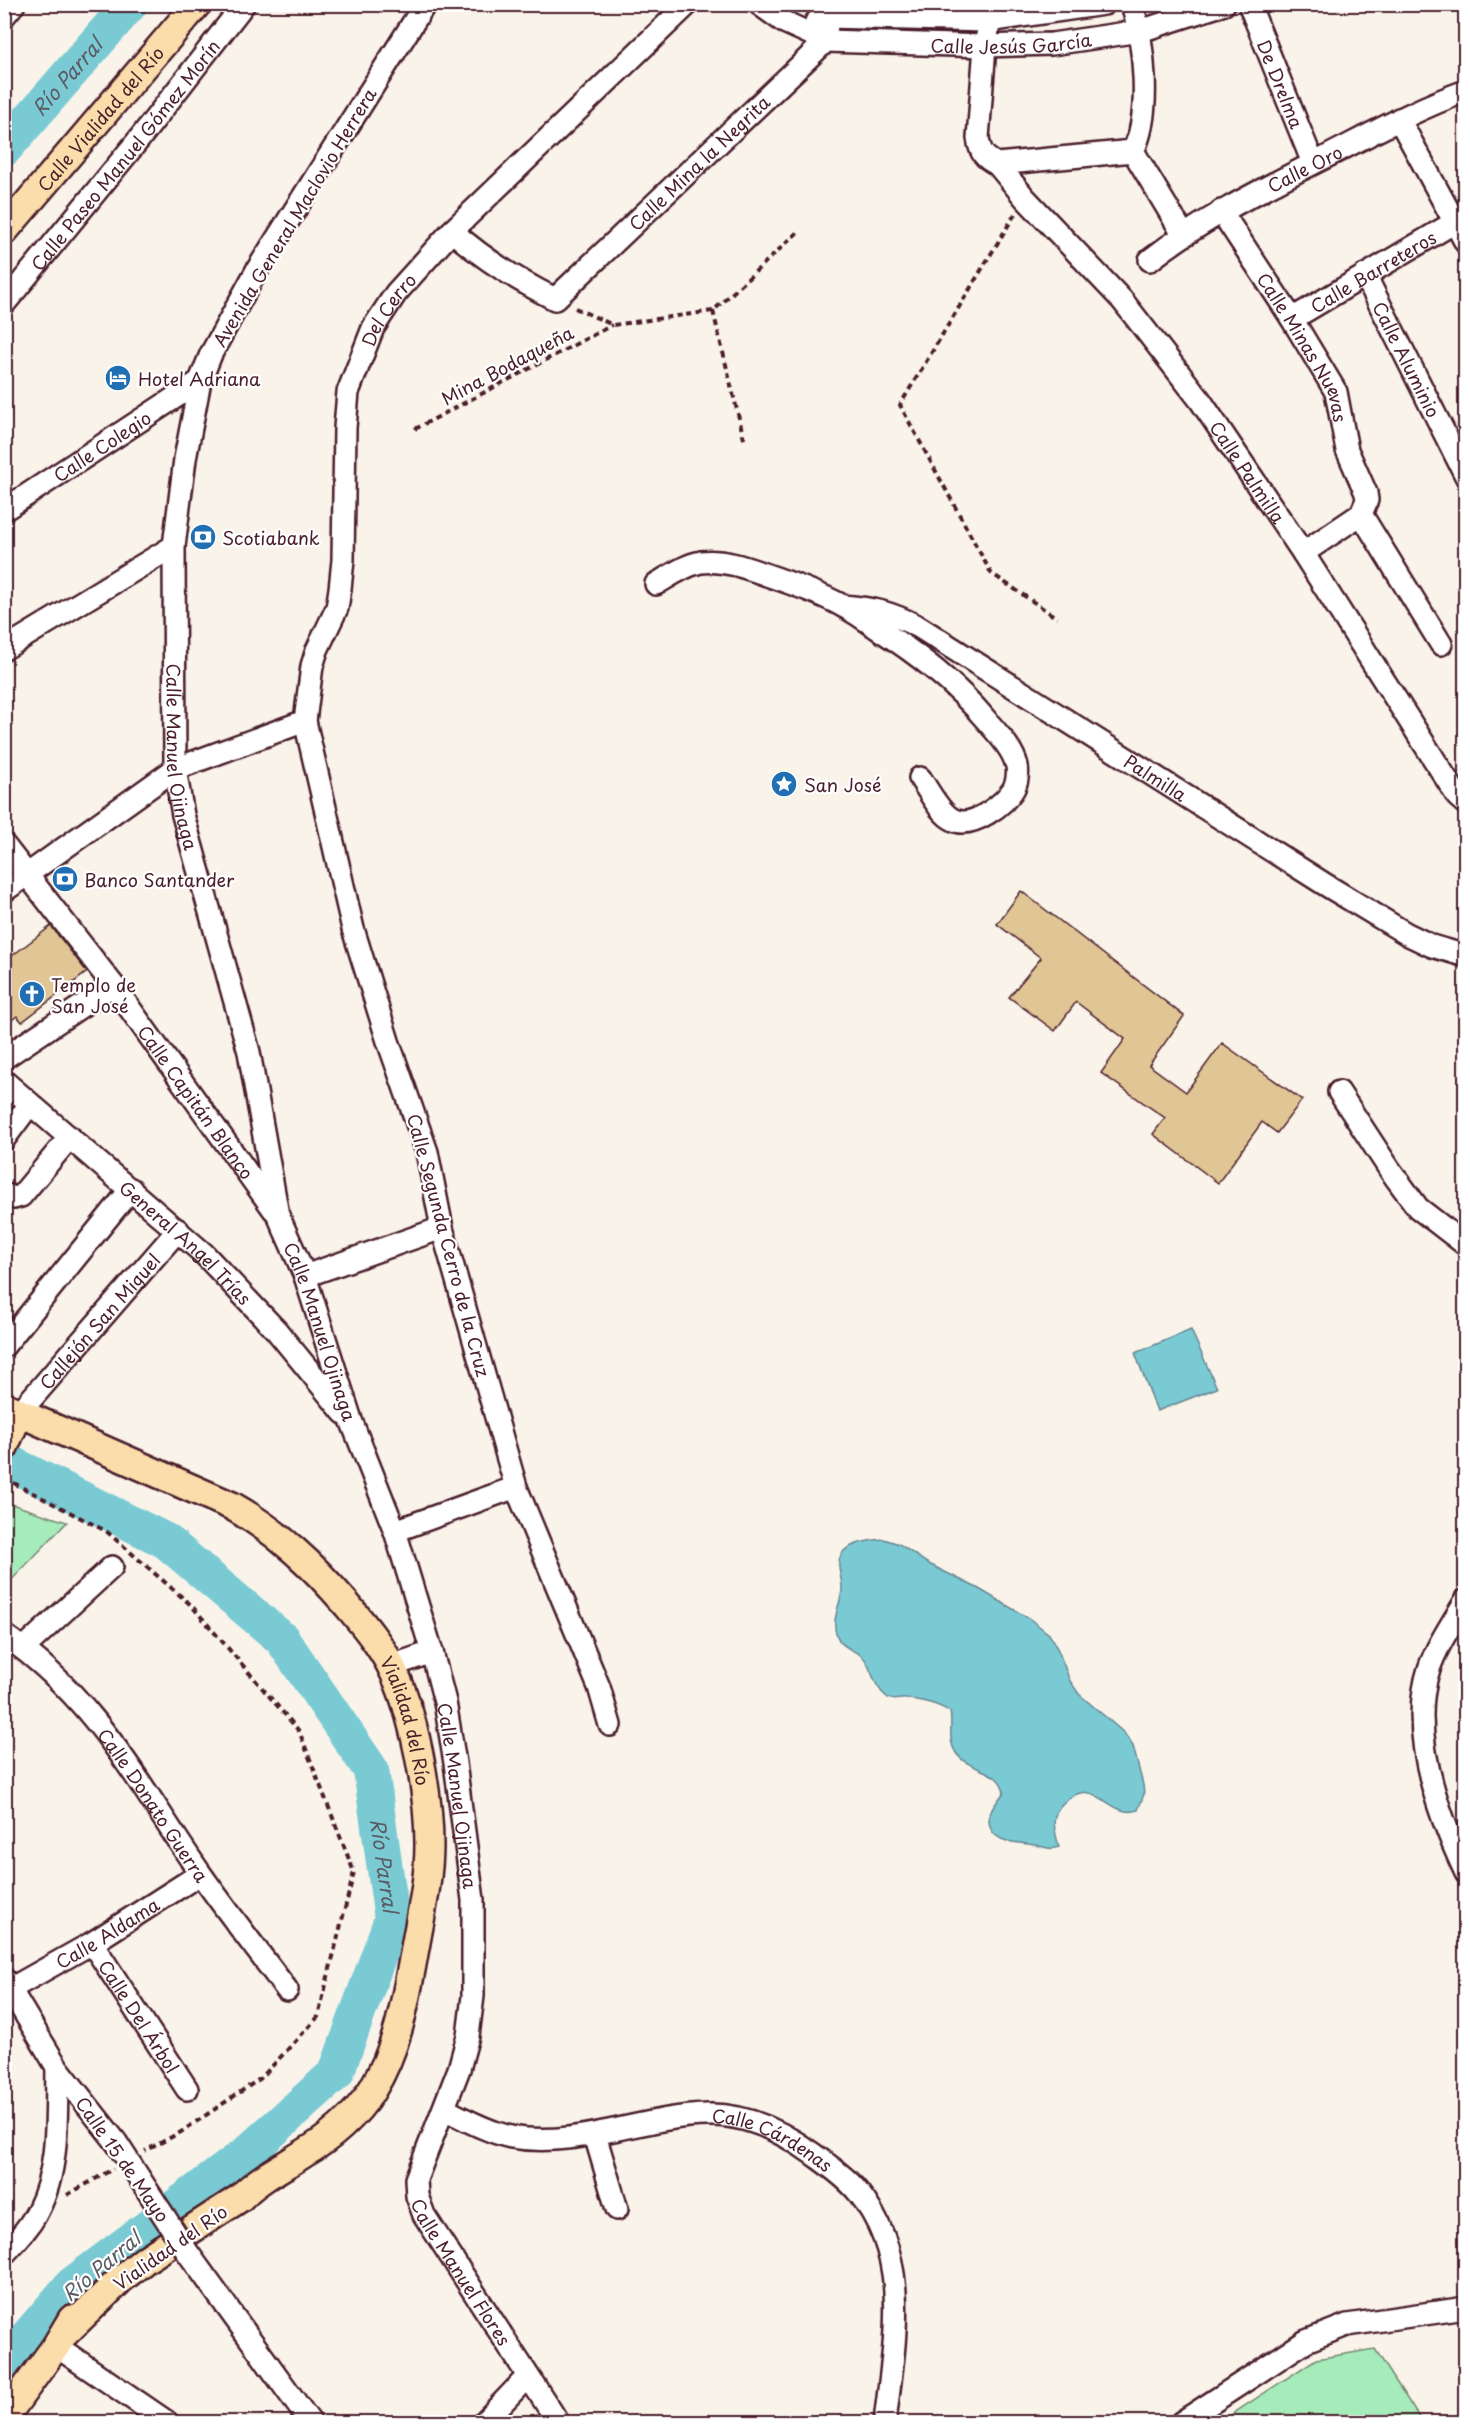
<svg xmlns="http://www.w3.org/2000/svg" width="1470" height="2427" font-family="'Playpen Sans',sans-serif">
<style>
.green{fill:#a5ecba;stroke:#788672;stroke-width:1.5}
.water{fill:#7acad4;stroke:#678690;stroke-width:1.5}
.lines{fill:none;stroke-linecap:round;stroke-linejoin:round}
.river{stroke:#7acad4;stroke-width:36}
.building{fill:#e0c595;stroke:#4a1f2b;stroke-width:1.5}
.minor-casing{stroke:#4a1f2b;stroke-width:26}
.major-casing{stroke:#4a1f2b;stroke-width:32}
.path{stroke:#4a1f2b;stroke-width:4;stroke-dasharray:6 4.5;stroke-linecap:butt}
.minor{stroke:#fff;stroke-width:21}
.major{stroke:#faddab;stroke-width:27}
.minor-bridge-casing{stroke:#4a1f2b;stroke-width:26;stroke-linecap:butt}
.minor-bridge{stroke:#fff;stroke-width:21}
.labels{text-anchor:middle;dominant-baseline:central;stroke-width:4.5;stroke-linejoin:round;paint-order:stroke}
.street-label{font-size:18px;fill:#4a1f2b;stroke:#fff}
.poi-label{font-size:18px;fill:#4a1f2b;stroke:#fff;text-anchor:start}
.water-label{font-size:20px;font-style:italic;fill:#5b5b66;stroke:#fff}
</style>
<rect width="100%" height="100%" fill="#f9f3ea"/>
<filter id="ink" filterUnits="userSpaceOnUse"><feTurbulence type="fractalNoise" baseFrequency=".0167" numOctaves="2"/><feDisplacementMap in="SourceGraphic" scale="12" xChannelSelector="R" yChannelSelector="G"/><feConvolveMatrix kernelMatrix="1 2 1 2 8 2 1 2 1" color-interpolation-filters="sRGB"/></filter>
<g filter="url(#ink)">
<path class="green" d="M5 1502 67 1522 5 1587 4 1502Z
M1375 2349 1422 2422H1220L1316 2359Z"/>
<path class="water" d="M1191 1330 1217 1388 1157 1411 1135 1353Z
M884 1539 899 1544 927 1563 979 1589 1030 1619 1049 1634 1058 1650 1070 1681 1079 1694 1124 1733 1133 1746 1143 1785 1144 1794 1138 1810C1108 1820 1096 1772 1063 1803 1049 1816 1055 1831 1059 1847 1050 1850 1044 1847 1036 1845 1020 1842 990 1845 989 1821 988 1811 999 1800 1004 1792 1000 1768 969 1772 956 1753 947 1740 953 1725 950 1712 937 1703 921 1700 906 1699 900 1698 894 1702 888 1698 876 1689 873 1675 867 1663 862 1651 846 1651 839 1640 829 1623 840 1607 842 1590 843 1576 833 1563 844 1551 852 1543 873 1540 884 1539Z"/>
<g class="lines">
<g class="river">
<path id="s1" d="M4 149 130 4"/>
<path id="s2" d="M4 1460 166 1541 282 1639 371 1770 392 1919 336 2073 245 2155 72 2285 4 2364"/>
</g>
</g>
<path class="building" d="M1021 891 1184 1016 1149 1065 1186 1092 1222 1043 1302 1100 1277 1133 1262 1122 1218 1183 1153 1134 1165 1118 1101 1073 1125 1039 1076 1002 1055 1031 1009 997 1041 958 997 924Z
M51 926 87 972 22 1022 17 1016 4 1026V962Z"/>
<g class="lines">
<defs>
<g id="minor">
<path id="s3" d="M425 4 257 270 211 354 200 381 185 459 174 546 175 769 183 815 249 1052 278 1215 305 1276 351 1420 395 1531 432 1652 445 1702 455 1763 473 1900V1996L468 2036 459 2069 416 2179 417 2196 424 2215 558 2422"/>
<path id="s4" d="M759 4 784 22 826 41 985 46 1052 44 1140 31 1224 4"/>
<path d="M993 4 985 46 978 138C980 152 984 158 997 164L1133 151"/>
<path d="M1132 4C1144 43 1152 114 1133 151L1183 234"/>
<path id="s5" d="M1249 4 1313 163"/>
<path d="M4 16 14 4"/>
<path d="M816 22 827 17 988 21 1104 4"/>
<path d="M1399 119 1466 243"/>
<path id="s6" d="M997 164 1025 198 1122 300 1200 400 1303 553 1458 797 1466 804"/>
<path id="s7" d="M1221 211 1292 319 1336 392 1347 450 1366 493 1367 500 1361 514 1303 553"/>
<path id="s8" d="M452 231C484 260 517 280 555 299L826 41 827 17"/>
<path id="s9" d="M1150 260C1205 217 1267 187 1328 156 1373 133 1418 108 1466 91"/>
<path id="s10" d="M1365 275 1466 476"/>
<path id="s11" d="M4 304 140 138 244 4"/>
<path id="s12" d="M1292 319 1455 222"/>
<path id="s13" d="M4 510 200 381"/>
<path d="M1361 514 1441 644"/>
<path d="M656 584C670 576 685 565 701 562 723 559 747 568 767 575 793 584 819 593 843 606 855 612 866 620 877 628 919 655 955 683 987 721 998 734 1013 749 1017 766 1018 773 1017 782 1014 788 1005 804 972 829 954 820 940 814 929 791 920 778"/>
<path id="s14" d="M843 606C875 609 890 612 919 627L1326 885 1407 934 1432 946 1466 956"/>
<path d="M4 649 174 546"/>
<path id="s15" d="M4 845 113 985 274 1210"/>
<path d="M4 891 175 769 305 721"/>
<path d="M4 1058 113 985"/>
<path id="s16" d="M4 1081 203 1253 276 1330 344 1413"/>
<path d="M1339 1092 1390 1170 1418 1208 1466 1245"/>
<path d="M4 1139 30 1104"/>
<path d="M4 1194 14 1198 21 1196 70 1137"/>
<path d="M305 1276 442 1228"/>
<path d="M4 1346 131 1189"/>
<path id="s17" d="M19 1413 178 1230"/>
<path d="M395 1531 516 1487"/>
<path d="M1466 1600C1453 1622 1437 1645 1429 1669 1408 1733 1438 1814 1466 1873"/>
<path id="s18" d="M4 1635C96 1698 139 1785 200 1873 228 1913 258 1951 287 1990"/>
<path d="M24 1648 112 1567"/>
<path d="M391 1666 432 1652"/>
<path id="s19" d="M610 1725 599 1687 516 1487 442 1228 427 1152 388 1041 353 929 305 721 312 666 317 650 337 608 340 589 343 560 345 428 348 392 373 328 396 293 452 231 688 4"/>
<path id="s20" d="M92 1943 187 2089"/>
<path d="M4 1979 57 2067 116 2142"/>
<path id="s21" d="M12 1988 92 1943 200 1874"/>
<path id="s22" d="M444 2109C465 2119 488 2132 511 2137 578 2149 642 2116 708 2115 746 2114 783 2132 813 2154 828 2165 846 2177 858 2192 913 2260 894 2343 885 2422"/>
<path d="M595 2135 617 2209"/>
<path d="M188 2253 310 2422"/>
<path d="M4 2254C17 2240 30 2227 38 2210 60 2168 56 2113 57 2067"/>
<path d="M56 2346 167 2422"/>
<path d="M484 2422 527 2377"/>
<path d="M1182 2422 1306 2341 1347 2325 1466 2308"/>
</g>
<g id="major">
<path id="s23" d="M4 231 197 4"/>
<path id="s24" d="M4 1406 232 1506C278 1532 313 1565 348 1606 363 1624 379 1643 390 1664 414 1710 429 1793 429 1845 429 1879 421 1914 415 1948 406 1997 399 2047 372 2090 356 2116 329 2139 303 2154 281 2168 258 2179 240 2198L146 2259 121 2279 63 2335"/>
<path d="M4 1447 19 1413"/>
<path d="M4 2418 56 2346 72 2319"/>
</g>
</defs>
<use href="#minor" class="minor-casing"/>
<use href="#major" class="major-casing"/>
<path class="path" d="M1015 214 900 405 991 573 1057 618
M575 308 613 325 713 311 798 232
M713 311 745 443
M415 429 612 325
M4 1478 106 1531 191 1605 299 1731 354 1872 318 2017 261 2078 181 2132 145 2151
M67 2195 113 2169"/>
<use href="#minor" class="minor"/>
<use href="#major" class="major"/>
<defs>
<path id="minor-bridge" d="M116 2142 188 2253"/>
</defs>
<use href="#minor-bridge" class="minor-bridge-casing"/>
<use href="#minor-bridge" class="minor-bridge"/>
</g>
</g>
<defs>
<symbol id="hotel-disc" viewBox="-11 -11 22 22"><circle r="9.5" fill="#1f6fb2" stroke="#fff"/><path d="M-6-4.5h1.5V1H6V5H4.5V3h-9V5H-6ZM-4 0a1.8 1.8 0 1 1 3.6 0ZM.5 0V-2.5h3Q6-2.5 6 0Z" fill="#fff"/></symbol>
<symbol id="bank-disc" viewBox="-11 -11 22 22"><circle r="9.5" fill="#1f6fb2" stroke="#fff"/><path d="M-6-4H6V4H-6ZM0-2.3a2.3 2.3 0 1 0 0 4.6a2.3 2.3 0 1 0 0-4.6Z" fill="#fff"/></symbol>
<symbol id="sight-disc" viewBox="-11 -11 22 22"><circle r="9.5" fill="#1f6fb2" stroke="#fff"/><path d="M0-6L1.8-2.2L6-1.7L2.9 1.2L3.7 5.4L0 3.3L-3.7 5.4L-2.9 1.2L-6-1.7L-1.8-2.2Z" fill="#fff"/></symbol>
<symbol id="church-disc" viewBox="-11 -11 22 22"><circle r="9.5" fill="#1f6fb2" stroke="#fff"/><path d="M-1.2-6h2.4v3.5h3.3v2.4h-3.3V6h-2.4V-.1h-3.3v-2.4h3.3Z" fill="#fff"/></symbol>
</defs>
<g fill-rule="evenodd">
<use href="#hotel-disc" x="103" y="363" width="30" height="30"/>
<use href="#bank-disc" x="188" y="522" width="30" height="30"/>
<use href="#sight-disc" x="769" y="769" width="30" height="30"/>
<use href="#bank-disc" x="50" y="864" width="30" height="30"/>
<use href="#church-disc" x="17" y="979" width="30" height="30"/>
</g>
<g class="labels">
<g class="street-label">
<text stroke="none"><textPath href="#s4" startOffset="262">Calle Jesús García</textPath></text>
<text stroke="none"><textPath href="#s5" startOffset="86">De Drelma</textPath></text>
<text stroke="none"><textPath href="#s23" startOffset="148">Calle Vialidad del Río</textPath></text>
<text stroke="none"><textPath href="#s11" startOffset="192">Calle Paseo Manuel Gómez Morín</textPath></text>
<text stroke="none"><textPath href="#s8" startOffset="322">Calle Mina la Negrita</textPath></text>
<text stroke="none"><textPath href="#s9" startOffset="180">Calle Oro</textPath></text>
<text transform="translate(294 217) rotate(-59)">Avenida General Maclovio Herrera</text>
<text stroke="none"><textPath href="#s12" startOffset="94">Calle Barreteros</textPath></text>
<text stroke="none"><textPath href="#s19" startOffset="1479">Del Cerro</textPath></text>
<text stroke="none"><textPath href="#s7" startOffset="160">Calle Minas Nuevas</textPath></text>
<text stroke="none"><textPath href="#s10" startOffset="94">Calle Aluminio</textPath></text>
<text transform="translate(507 365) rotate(-28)">Mina Bodaqueña</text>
<text stroke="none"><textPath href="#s13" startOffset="117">Calle Colegio</textPath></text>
<text stroke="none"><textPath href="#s6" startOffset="398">Calle Palmilla</textPath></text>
<text stroke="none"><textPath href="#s3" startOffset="818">Calle Manuel Ojinaga</textPath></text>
<text stroke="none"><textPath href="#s14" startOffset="360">Palmilla</textPath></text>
<text stroke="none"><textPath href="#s15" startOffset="321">Calle Capitán Blanco</textPath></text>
<text stroke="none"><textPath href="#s16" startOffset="243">General Angel Trías</textPath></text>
<text transform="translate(449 1245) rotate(75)">Calle Segunda Cerro de la Cruz</text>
<text stroke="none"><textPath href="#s17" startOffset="122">Callejón San Miguel</textPath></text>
<text stroke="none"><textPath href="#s3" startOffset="1412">Calle Manuel Ojinaga</textPath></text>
<text stroke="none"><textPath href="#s24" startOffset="534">Vialidad del Río</textPath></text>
<text stroke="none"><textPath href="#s3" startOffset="1898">Calle Manuel Ojinaga</textPath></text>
<text stroke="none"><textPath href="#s18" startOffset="228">Calle Donato Guerra</textPath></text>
<text stroke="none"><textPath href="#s21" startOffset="110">Calle Aldama</textPath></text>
<text stroke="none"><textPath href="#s20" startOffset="87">Calle Del Árbol</textPath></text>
<text stroke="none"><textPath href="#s22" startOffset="342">Calle Cárdenas</textPath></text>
<text transform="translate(123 2159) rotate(55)">Calle 15 de Mayo</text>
<text transform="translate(170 2247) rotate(-35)">Vialidad del Río</text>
<text stroke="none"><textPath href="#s3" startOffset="2397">Calle Manuel Flores</textPath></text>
</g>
<g class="poi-label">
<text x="138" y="378">Hotel Adriana</text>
<text x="222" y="537">Scotiabank</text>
<text x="804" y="784">San José</text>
<text x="84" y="879">Banco Santander</text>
<text x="51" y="984">Templo de<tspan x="51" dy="21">San José</tspan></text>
</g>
<g class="water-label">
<text stroke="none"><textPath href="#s1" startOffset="96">Río Parral</textPath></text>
<text stroke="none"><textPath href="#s2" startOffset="588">Río Parral</textPath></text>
<text transform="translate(101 2266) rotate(-40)">Río Parral</text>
</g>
</g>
<rect width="1470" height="2427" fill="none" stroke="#fff" stroke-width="24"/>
<rect x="12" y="12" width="1446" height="2403" fill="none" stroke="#4a1f2b" stroke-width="2" filter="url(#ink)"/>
</svg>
